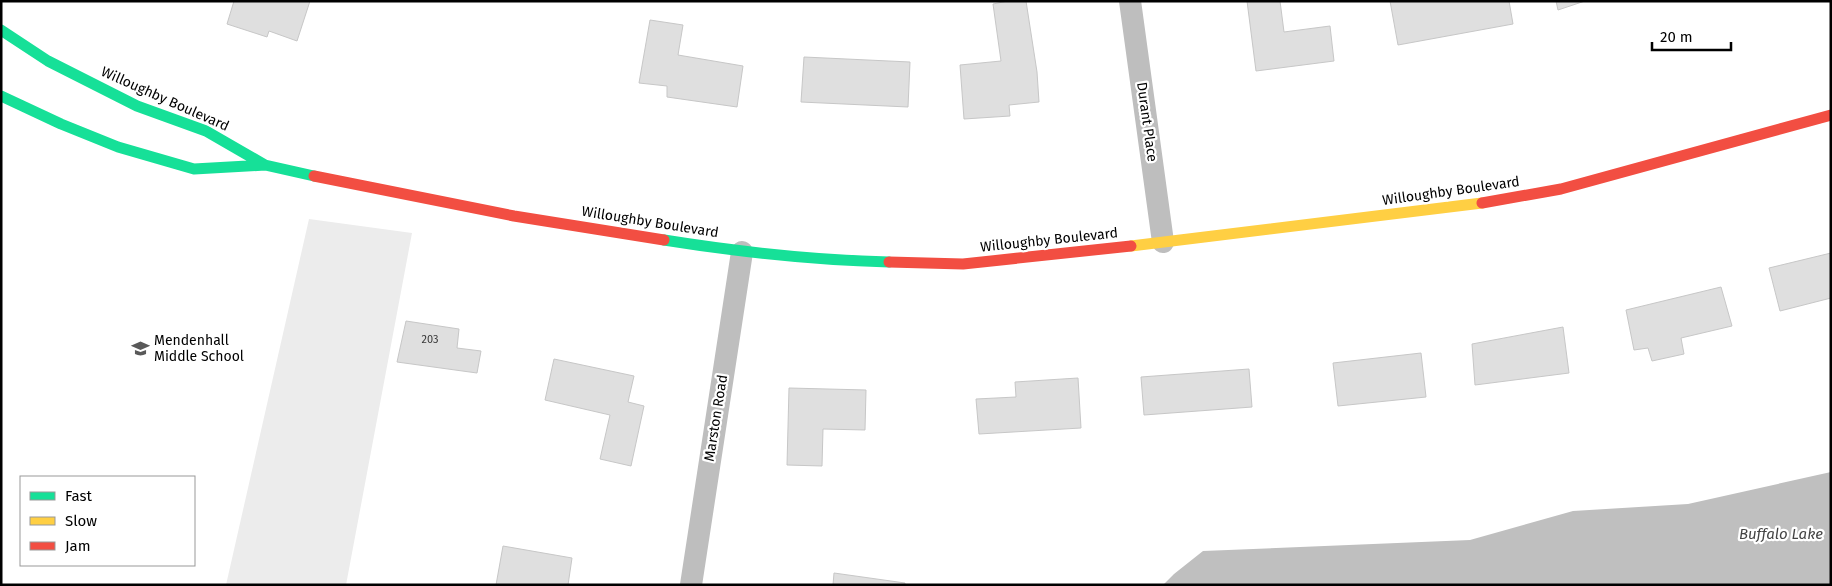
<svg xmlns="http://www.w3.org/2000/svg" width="1832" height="586" font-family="'Fira Sans',sans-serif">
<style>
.green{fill:#ececec}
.water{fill:#bfbfbf}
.building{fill:#dfdfdf;stroke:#c7c7c7}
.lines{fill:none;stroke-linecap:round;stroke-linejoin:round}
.street{stroke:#bebebe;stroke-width:22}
.fast{stroke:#16e098;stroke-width:11}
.slow{stroke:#ffcf43;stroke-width:11}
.jam{stroke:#f24e42;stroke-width:11}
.labels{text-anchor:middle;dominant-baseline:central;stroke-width:4.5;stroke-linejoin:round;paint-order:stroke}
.number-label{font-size:11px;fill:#383838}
.street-label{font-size:14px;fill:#000;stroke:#fff}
.poi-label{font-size:14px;fill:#000;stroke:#fff;text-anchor:start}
.water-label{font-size:15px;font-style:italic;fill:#444;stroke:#fff}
</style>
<rect width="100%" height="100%" fill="#fff"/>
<path class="green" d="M309 219 412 233 346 585H226Z"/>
<path class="water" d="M1831 472V585H1163L1174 574 1203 551 1470 540 1573 511 1688 504Z"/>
<path class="building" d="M234 1H310L297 41 269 31 267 37 227 24Z
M1008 1H1026L1037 72 1039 102 1009 105 1010 116 964 119 960 65 1001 61 993 4Z
M1247 1H1280L1284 32 1330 26 1334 61 1256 71Z
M1390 1H1509L1513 24 1398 45Z
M1556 1H1585L1558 10Z
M650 20 683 25 678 55 743 66 737 107 667 97V86L639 83Z
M804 57 910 62 908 107 801 102Z
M1831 253V298L1780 311 1769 268Z
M1721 287 1732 326 1681 338 1684 354 1652 361 1648 348 1634 350 1626 310Z
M406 321 459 329 457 348 481 351 477 373 397 362Z
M1563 327 1569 373 1475 385 1472 344Z
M1421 353 1426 397 1338 406 1333 363Z
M554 359 634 376 628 402 644 406 631 466 600 459 610 415 545 400Z
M1249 369 1252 407 1144 415 1141 377Z
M1078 378 1081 428 979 434 976 399 1016 397 1015 382Z
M789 388 866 390 865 430 823 429 822 466 787 465Z
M503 546 572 558 568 585H496Z
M834 573 905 583V585H833Z"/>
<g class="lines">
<path class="street" d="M1130 1 1163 242
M691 585 742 252"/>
<path class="fast" d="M1 30 48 61 137 106 206 131 265 165
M1 96 61 124 118 147 194 169 265 165 314 176
M664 240C739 252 813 260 889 262"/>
<path class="slow" d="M1131 246 1482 203"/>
<path class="jam" d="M314 176 514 216 664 240
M1482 203 1561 189 1831 115
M889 262 963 264 1131 246"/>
</g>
<defs>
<symbol id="school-bare" viewBox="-9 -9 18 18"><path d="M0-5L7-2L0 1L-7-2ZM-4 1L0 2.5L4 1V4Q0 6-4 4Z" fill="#595959" stroke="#fff" stroke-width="2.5" paint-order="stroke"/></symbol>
</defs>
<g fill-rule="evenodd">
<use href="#school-bare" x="128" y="336" width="25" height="25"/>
</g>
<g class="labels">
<g class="number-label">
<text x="430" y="339">203</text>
</g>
<g class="street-label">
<text transform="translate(165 99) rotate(24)">Willoughby Boulevard</text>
<text transform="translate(1147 122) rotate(82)">Durant Place</text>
<text transform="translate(1451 191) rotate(-8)">Willoughby Boulevard</text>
<text transform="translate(650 222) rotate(9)">Willoughby Boulevard</text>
<text transform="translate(1049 240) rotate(-6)">Willoughby Boulevard</text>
<text transform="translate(716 418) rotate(-81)">Marston Road</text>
</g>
<g class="poi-label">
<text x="154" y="340">Mendenhall<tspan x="154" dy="16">Middle School</tspan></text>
</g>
<g class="water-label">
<text x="1781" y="534">Buffalo Lake</text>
</g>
</g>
<rect width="1832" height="586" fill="none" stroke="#000000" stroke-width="5"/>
<rect x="20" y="476" width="175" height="90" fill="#ffffff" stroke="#999999"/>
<rect x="30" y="492" width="25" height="8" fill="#16e098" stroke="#999999"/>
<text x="65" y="501" font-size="15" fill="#000000">Fast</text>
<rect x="30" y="517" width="25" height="8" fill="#ffcf43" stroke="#999999"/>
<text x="65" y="526" font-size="15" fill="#000000">Slow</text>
<rect x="30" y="542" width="25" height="8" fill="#f24e42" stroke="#999999"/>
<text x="65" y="551" font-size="15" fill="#000000">Jam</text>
<path d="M1652 42v8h79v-8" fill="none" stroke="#000000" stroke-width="2.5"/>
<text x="1660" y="42" font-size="15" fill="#000000" stroke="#ffffff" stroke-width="4" paint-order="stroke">20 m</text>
</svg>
